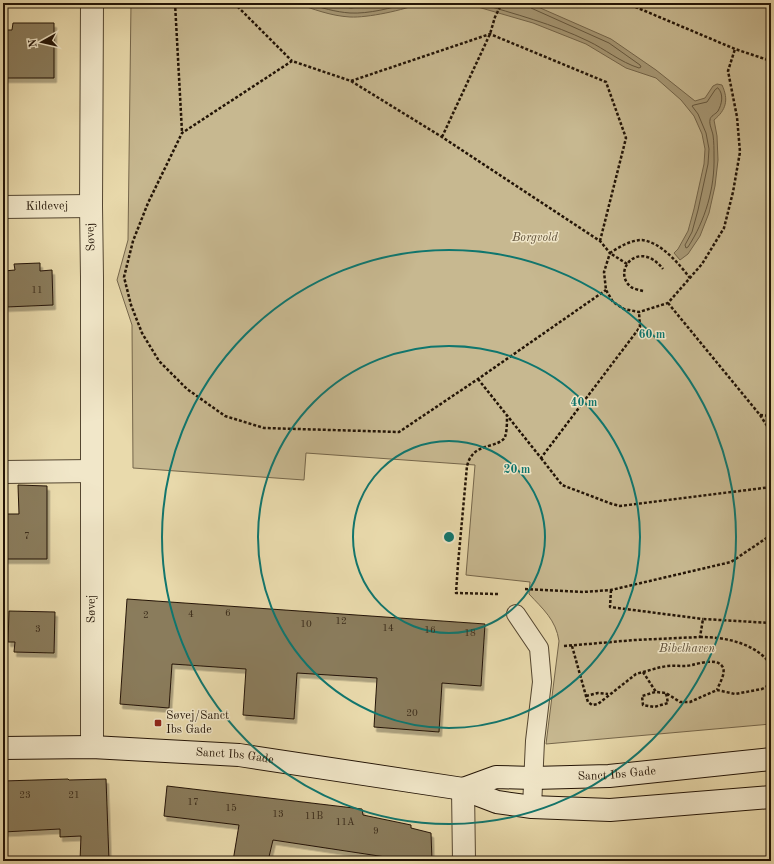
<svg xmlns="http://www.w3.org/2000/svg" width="774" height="864" font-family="'Old Standard TT',serif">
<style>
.green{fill:#c7b890;stroke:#75664b}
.water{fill:#a69774;stroke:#726348}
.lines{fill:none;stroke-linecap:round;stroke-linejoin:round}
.shore{stroke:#64563d;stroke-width:1}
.building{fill:#8a7b5c;stroke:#231406;filter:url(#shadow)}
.service-casing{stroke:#544630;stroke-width:20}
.minor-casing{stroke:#544630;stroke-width:24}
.secondary-casing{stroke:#231406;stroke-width:24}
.path{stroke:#231406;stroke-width:2.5;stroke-dasharray:3 2;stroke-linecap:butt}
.service{stroke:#f1e7c9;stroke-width:18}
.minor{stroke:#f1e7c9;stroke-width:22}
.secondary{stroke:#f1e7c9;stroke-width:22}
.ring{fill:none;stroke:#0f766e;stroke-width:2}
.poi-dot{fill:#8f2418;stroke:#f1e7c9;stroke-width:1.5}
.labels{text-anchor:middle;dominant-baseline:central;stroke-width:3;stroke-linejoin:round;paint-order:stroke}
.number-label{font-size:10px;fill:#3d2e1c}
.street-label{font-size:12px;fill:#231406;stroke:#f1e7c9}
.park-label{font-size:12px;font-style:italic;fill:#5c4d36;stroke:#f1e7c9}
.poi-label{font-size:12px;fill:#231406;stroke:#f1e7c9;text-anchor:start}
.centre{fill:#0f766e;stroke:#f1e7c9;stroke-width:2}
.ring-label{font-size:12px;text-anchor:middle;font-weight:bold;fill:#0f766e;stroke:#f1e7c9;stroke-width:3;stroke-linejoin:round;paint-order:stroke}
</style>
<defs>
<filter id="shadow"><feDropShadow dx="2.5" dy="4.5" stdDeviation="0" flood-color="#0004"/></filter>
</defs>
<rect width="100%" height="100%" fill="#e9daac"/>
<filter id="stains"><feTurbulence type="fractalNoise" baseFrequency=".005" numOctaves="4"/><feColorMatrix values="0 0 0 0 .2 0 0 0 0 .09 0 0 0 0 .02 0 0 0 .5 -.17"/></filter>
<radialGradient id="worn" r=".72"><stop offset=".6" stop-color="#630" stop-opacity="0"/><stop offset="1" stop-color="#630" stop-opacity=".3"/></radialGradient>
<path class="green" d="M131 3H771V724L546 744 559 641C556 620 543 609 529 594L530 582 466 575 475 465 306 453 304 480 133 468 132 325 117 280 128 240Z"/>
<path class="water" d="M295 3H420C405 10 367 18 350 17 331 16 313 9 295 3Z
M464 3H529L611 39 656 70 695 101 705 98 713 86 717 84 722 85C729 100 726 110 714 120L717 136 718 160 715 186 709 213 700 236 688 254 680 260 674 253 678 249 688 231 694 209 704 164 705 149 702 134 694 116 681 100 656 78 626 68 586 44 533 23Z"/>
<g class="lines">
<path class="shore" d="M307 3C321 8 336 12 350 13 369 14 391 8 409 3
M324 3 351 8 387 3
M478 3C515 14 553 24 588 41 605 49 620 62 639 68L641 67 640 65 609 43 531 8 529 6V3
M718 88C724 94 722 104 718 111 716 114 710 116 710 120 709 124 712 130 713 135 714 142 714 149 714 156 715 188 705 221 688 247L686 248 685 245 692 232 698 210 708 164 709 149 706 133 698 114 692 106 694 105 707 102 715 90Z"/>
</g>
<path class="building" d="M13 23H54V78H3V30H12Z
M40 263V271L52 270 53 305 6 307 4 271 15 270 14 264Z
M18 485 47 486V559H3V514H19Z
M127 599 485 624 481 686 442 683 439 732 374 727 377 678 297 673 294 719 243 715 246 669 172 664 169 708 120 704Z
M9 611 55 612 54 653 14 652 15 642H8Z
M68 779 69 780 106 779 109 861H80L81 836 60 837V829L3 832V781Z
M167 786 362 809 363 815 411 825V828L431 833 432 861H412L273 840 268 861H233L239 825 164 816Z"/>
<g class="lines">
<defs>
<path id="service" d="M516 614 539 648 542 682 535 741 532 807"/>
<g id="minor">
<path id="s1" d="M3 207 91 206"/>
<path d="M3 472 92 471"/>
<path d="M92 747V277L91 206 92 3"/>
<path d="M463 789 464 861"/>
</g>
<g id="secondary">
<path id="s2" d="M3 748 92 747 239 755 463 789 497 802 532 807 610 810 771 797"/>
<path id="s3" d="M463 789 496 777 533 778 609 776 771 759"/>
</g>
</defs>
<use href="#service" class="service-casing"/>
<use href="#minor" class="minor-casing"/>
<use href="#secondary" class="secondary-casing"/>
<path class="path" d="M175 3 182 132
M234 3 292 61
M626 3 735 49 771 61
M351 81 442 137 600 241 610 253 604 272 606 290 613 302 624 309 639 312 668 303 702 264 724 228 733 192 740 152 737 117 728 71 735 49
M442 137 490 34 495 17 502 3
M600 241 626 138 606 82 490 34 351 81 292 61 182 133 148 203 133 241 124 277 131 305 142 333 159 361 187 389 225 416 264 428 399 432 478 379 606 290
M627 264 610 253C619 247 631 240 642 240 661 242 679 264 690 278
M643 291C639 290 634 289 631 287 611 271 639 238 663 269
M668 303 760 415 771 432
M478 379 541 458 640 327 639 312
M760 415 771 416
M541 458 562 485 612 504 620 506 771 487
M525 589 583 592 611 590 731 562 771 535
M611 590 610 607 703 619
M498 594 456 593 458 564 467 466C468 463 469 459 471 457 478 444 500 447 505 437 507 431 507 422 507 416
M700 637C725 637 756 643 771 665
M564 646 635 640 700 637 703 619 771 623
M572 646 586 696 588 702 592 705 598 704 636 674 643 672 656 692 666 693 680 702H690L717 690 735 694 762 689 766 687 771 680
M643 672C651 670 659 667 668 666 676 665 684 667 692 665 701 663 716 658 722 666 727 672 719 684 717 690
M655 692 642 696 643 705 654 707 668 703 666 693
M586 696 598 693 608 694"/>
<use href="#service" class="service"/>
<use href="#minor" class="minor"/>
<use href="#secondary" class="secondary"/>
</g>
<g class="ring">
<circle cx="449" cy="537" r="96"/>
<circle cx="449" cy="537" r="191"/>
<circle cx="449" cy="537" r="287"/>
</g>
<rect class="poi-dot" x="154" y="719" width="8" height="8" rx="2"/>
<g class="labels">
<g class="number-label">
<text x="37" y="290">11</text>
<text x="27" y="536">7</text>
<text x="228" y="613">6</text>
<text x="191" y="614">4</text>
<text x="146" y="615">2</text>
<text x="341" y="621">12</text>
<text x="306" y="624">10</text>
<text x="388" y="628">14</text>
<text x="38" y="629">3</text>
<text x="430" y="630">16</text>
<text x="470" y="633">18</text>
<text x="412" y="713">20</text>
<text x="25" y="795">23</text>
<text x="74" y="795">21</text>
<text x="193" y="802">17</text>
<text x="231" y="808">15</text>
<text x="278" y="814">13</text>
<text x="314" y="816">11B</text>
<text x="345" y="822">11A</text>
<text x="376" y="831">9</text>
</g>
<g class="street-label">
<text stroke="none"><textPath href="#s1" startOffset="44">Kildevej</textPath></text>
<text transform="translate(91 237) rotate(-92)">Søvej</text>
<text transform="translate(92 609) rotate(-90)">Søvej</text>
<text stroke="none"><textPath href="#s2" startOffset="232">Sanct Ibs Gade</textPath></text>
<text stroke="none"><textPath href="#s3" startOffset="156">Sanct Ibs Gade</textPath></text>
</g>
<g class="park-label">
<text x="535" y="238">Borgvold</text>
<text x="687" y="649">Bibelhaven</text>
</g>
<g class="poi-label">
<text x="166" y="716">Søvej/Sanct<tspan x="166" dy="14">Ibs Gade</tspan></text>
</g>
</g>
<circle cx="449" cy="537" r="6" class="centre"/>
<g class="ring-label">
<text x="652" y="338">60 m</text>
<text x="584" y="406">40 m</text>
<text x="517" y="473">20 m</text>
</g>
<rect width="774" height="864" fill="none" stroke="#e9daac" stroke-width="16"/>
<rect x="4" y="4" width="766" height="856" fill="none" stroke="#231406" stroke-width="2"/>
<rect x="8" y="8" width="758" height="848" fill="none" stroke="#231406"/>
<g transform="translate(42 42) rotate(262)" stroke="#f1e7c9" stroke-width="3" paint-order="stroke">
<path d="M0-3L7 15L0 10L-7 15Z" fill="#231406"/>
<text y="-6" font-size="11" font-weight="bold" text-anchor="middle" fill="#231406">N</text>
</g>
<rect width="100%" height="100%" filter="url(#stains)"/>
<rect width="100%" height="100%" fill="url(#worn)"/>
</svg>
